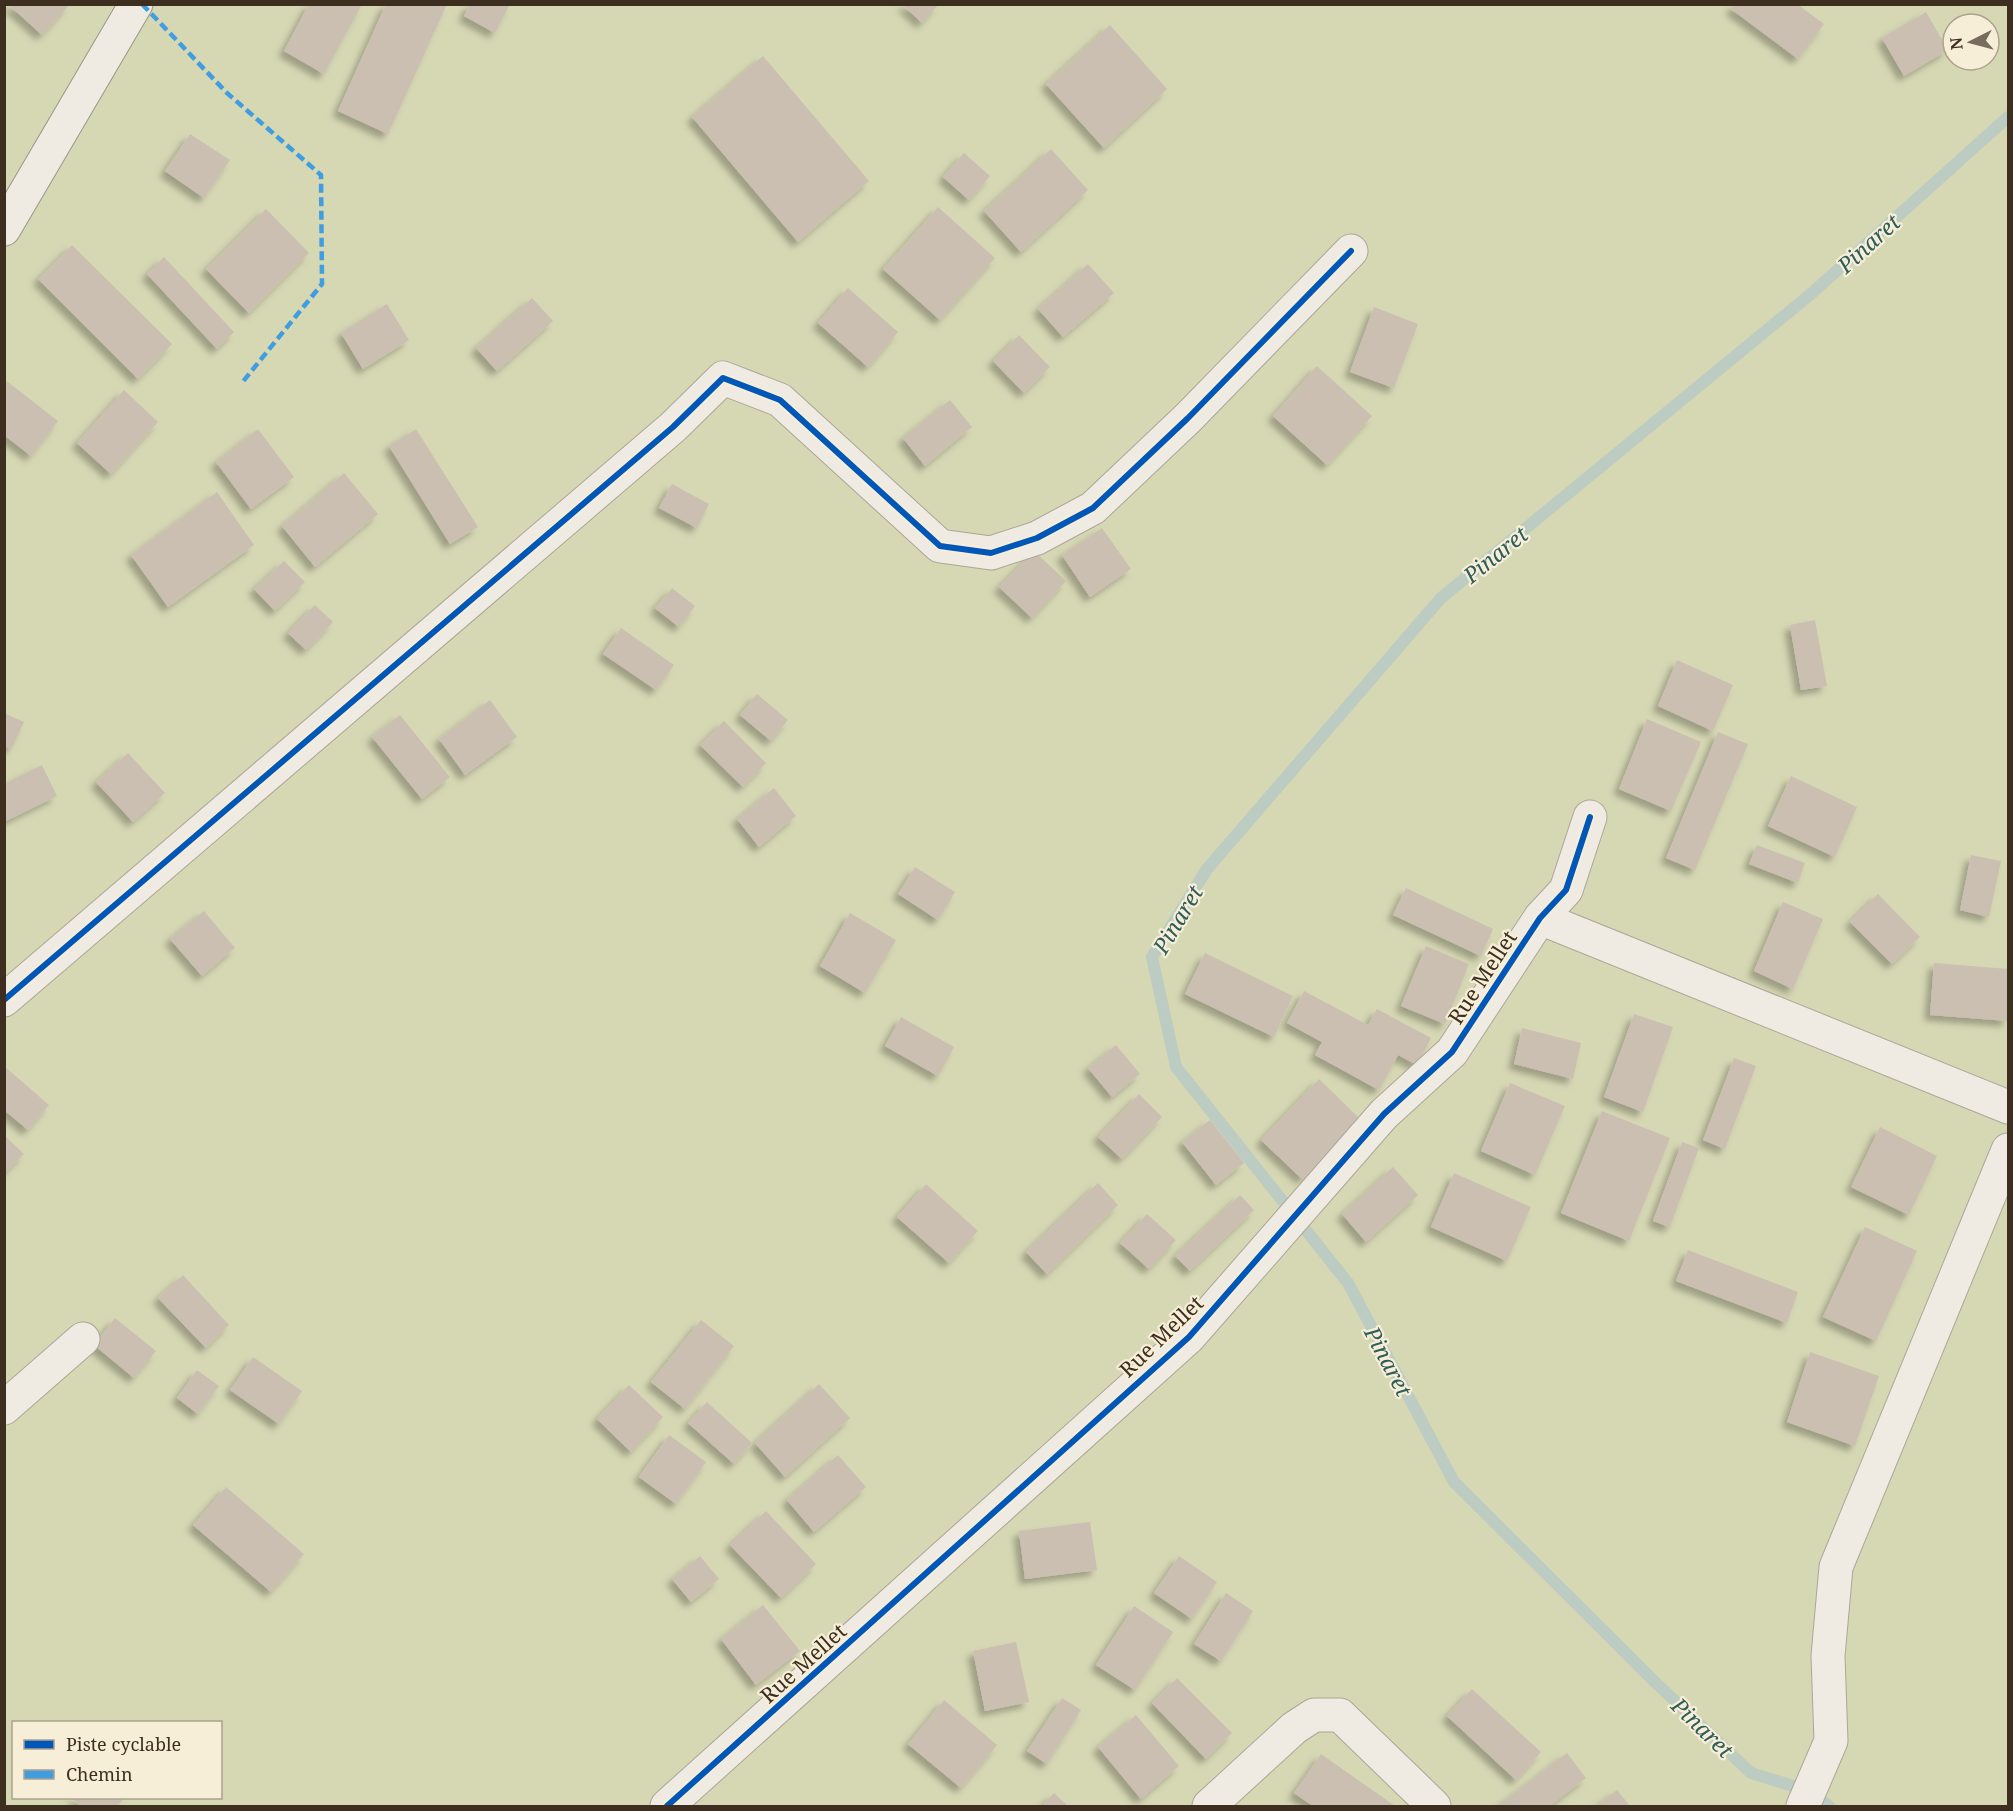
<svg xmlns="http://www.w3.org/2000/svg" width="2013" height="1811" font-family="'Noto Serif',serif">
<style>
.green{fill:#d6d7b3;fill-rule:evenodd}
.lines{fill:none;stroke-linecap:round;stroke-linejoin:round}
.stream{stroke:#bcccc2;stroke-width:12}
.building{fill:#cbbfb2;filter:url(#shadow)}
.street-casing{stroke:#ada599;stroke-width:35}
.secondary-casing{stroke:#9c958a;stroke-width:35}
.street{stroke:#efebe3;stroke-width:33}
.secondary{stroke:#efebe3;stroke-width:33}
.quiet{stroke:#3f9de0;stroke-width:4.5;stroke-dasharray:9 4.5;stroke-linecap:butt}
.cycleway-casing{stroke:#f7eed8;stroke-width:10}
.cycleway{stroke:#0057b8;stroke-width:6}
.labels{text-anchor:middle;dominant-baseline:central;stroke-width:4.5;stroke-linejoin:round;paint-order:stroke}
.street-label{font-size:21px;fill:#3d2e20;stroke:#f7eed8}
.water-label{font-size:22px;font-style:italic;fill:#2f5d5a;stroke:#f7eed8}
</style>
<defs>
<filter id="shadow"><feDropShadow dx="-5.5" dy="5.5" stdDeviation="3" flood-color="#0004"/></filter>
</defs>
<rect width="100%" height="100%" fill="#e7e0d1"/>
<path class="green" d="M5 5H2008V1806H5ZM1953 24H1989V60H1953ZM14 1722H220V1798H14Z"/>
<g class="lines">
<path class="stream" d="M1829 1806 1809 1791 1751 1773 1655 1682 1454 1482 1348 1283 1176 1067 1152 957 1207 869 1441 598 1812 293 2008 117"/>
</g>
<path class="building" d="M8 4H70L42 35Z
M309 4H362L324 74 284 51Z
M386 4H447L388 134 338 111Z
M470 4H510L495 33 464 16Z
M902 4H939L922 23Z
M1735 4H1797L1824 24 1798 59 1731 9Z
M1926 12 1948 50 1904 76 1882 38Z
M1110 25 1167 89 1104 148 1046 84Z
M763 56 869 181 798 242 692 117Z
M190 134 230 160 204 198 165 171Z
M1051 149 1088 190 1021 252 984 211Z
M964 153 990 176 969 200 943 177Z
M938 207 995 258 940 320 883 269Z
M266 209 309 253 249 313 206 269Z
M72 245 172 344 138 379 38 279Z
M164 257 234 332 217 349 147 274Z
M1088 264 1114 293 1063 337 1038 309Z
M848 288 898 332 868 367 818 323Z
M532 298 553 321 497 371 476 348Z
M387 304 409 340 363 369 341 333Z
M1374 307 1418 324 1394 388 1350 372Z
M1019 335 1050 367 1024 393 993 361Z
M1317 366 1372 416 1327 465 1273 416Z
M4 379 58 421 31 456 4 435Z
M124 390 158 422 111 474 77 443Z
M950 400 972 427 925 466 903 438Z
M258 429 294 477 251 509 216 462Z
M416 429 478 527 450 544 389 446Z
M344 473 378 514 315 567 282 526Z
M672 484 709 504 697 528 659 508Z
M217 492 254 545 168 607 131 555Z
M1102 528 1131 569 1090 597 1062 555Z
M1034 551 1066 581 1032 618 999 587Z
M284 561 305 582 275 611 254 589Z
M672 588 695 606 679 627 655 608Z
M315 605 333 622 306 650 288 633Z
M1815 620 1827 686 1801 690 1790 625Z
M621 628 674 665 656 690 603 654Z
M1677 660 1733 685 1713 731 1658 706Z
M757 694 788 720 771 741 740 715Z
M490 700 517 737 465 775 439 739Z
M4 713 24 722 11 749 4 746Z
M400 715 450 777 422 799 372 737Z
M1647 719 1701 742 1671 811 1619 789Z
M724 721 766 763 743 787 700 745Z
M1718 732 1748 744 1695 870 1666 858Z
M128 753 165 793 133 822 96 782Z
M42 765 57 796 4 822V784Z
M1791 776 1857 807 1835 857 1768 826Z
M774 788 796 816 759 847 737 819Z
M1757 845 1805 863 1798 883 1749 864Z
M1971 855 2001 861 1989 917 1960 910Z
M915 867 955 892 938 920 898 894Z
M1406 888 1493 929 1481 956 1393 915Z
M1878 894 1920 937 1892 964 1850 922Z
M1783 902 1823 919 1793 989 1754 971Z
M204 911 235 948 202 976 170 939Z
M850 913 896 940 865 993 820 966Z
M1426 946 1469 964 1445 1024 1401 1006Z
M1205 953 1293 996 1274 1037 1185 994Z
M1934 963 2008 969V1021L1930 1015Z
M1304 991 1368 1025 1377 1009 1431 1038 1417 1065 1398 1055 1379 1090 1315 1055 1322 1042 1287 1023Z
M1634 1014 1673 1027 1643 1112 1604 1097Z
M901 1017 954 1047 938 1076 885 1046Z
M1522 1028 1581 1043 1573 1079 1514 1064Z
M1116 1045 1140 1074 1112 1097 1088 1068Z
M1734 1058 1756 1066 1725 1149 1703 1140Z
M4 1066 49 1105 28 1130 4 1110Z
M1319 1079 1359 1118 1302 1179 1261 1140Z
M1510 1083 1565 1106 1535 1175 1481 1151Z
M1139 1094 1162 1117 1122 1159 1098 1137Z
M1602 1111 1670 1138 1629 1241 1561 1213Z
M1210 1120 1244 1163 1216 1185 1182 1142Z
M1880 1127 1937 1156 1909 1215 1851 1187Z
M4 1135 24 1154 4 1174Z
M1682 1142 1699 1148 1670 1227 1653 1221Z
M1393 1167 1418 1195 1366 1242 1342 1214Z
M1454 1173 1531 1207 1507 1261 1431 1227Z
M1098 1183 1118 1205 1047 1274 1026 1252Z
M926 1184 978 1231 949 1263 897 1217Z
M1240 1195 1254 1210 1190 1271 1175 1256Z
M1147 1214 1176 1240 1149 1269 1120 1243Z
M1865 1227 1917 1251 1876 1341 1823 1317Z
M1688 1250 1798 1292 1787 1323 1676 1281Z
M183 1275 229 1325 206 1348 158 1298Z
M115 1318 156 1351 134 1378 94 1345Z
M701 1320 734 1346 685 1409 651 1382Z
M1810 1352 1879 1376 1855 1446 1787 1422Z
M253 1357 302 1391 279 1424 230 1390Z
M197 1370 219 1386 198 1414 177 1398Z
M819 1384 850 1418 785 1477 755 1443Z
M629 1385 663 1417 631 1452 597 1419Z
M707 1402 752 1443 734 1464 688 1423Z
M669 1435 706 1462 676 1504 639 1477Z
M838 1455 866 1487 814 1532 787 1500Z
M226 1487 304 1554 271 1592 193 1525Z
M766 1511 816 1564 781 1598 730 1545Z
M1090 1522 1097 1570 1025 1579 1019 1531Z
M700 1556 719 1579 691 1602 672 1579Z
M1179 1556 1217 1582 1192 1619 1154 1593Z
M1226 1593 1253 1611 1221 1661 1194 1644Z
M763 1605 800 1651 756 1685 721 1639Z
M1134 1606 1173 1632 1135 1690 1096 1665Z
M1016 1642 1029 1702 985 1711 973 1651Z
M1177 1678 1232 1733 1206 1759 1152 1703Z
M1472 1689 1541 1752 1516 1780 1447 1716Z
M1062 1698 1081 1710 1047 1764 1027 1751Z
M944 1700 997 1745 961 1788 908 1744Z
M1136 1715 1179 1766 1141 1799 1098 1747Z
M1567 1753 1586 1778 1550 1806H1498Z
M1321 1754 1395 1806H1313L1294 1793Z
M1617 1790 1630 1806H1596Z
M1054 1793 1068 1806H1042Z
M71 1798H125L117 1806H81Z"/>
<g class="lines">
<defs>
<path id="street" d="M1540 918 2008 1107
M4 1000 673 427 723 378 780 400 940 546 991 553 1037 538 1093 508 1188 418 1351 251
M4 1408 83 1339
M667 1806 1189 1337 1384 1114 1452 1052 1540 918 1566 890 1590 817
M1209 1806 1294 1728 1314 1715H1340L1434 1806
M1803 1806 1831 1741 1828 1656 1836 1567 2008 1150"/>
<path id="secondary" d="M4 229 136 4"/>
</defs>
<use href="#street" class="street-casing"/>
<use href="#secondary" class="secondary-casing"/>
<use href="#street" class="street"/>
<use href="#secondary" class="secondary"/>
<path class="quiet" d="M142 4 227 93 321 175 322 284 241 384"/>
<defs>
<path id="cycleway" d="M4 1000 673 427 723 378 780 400 940 546 991 553 1037 538 1093 508 1188 418 1351 251
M667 1806 1189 1337 1384 1114 1452 1052 1540 918 1566 890 1590 817"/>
</defs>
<use href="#cycleway" class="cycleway-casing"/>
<use href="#cycleway" class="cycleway"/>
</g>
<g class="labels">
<g class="street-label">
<text transform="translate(1482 977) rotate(-57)">Rue Mellet</text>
<text transform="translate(1161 1336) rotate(-44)">Rue Mellet</text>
<text transform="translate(803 1663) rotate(-42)">Rue Mellet</text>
</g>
<g class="water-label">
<text transform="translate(1868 243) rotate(-42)">Pinaret</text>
<text transform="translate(1495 554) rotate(-39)">Pinaret</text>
<text transform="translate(1177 919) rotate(-59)">Pinaret</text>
<text transform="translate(1389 1361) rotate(62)">Pinaret</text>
<text transform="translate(1703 1727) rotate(44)">Pinaret</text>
</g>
</g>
<rect width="2013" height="1811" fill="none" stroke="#3d2e20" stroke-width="12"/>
<rect x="12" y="1721" width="210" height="78" fill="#f7eed8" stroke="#ada18e" stroke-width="1.5"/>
<rect x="24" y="1740" width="30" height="9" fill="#0057b8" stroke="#ada18e" stroke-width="1.5"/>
<text x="66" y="1751" font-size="18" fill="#3d2e20">Piste cyclable</text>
<rect x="24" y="1770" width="30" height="9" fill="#3f9de0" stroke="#ada18e" stroke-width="1.5"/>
<text x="66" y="1781" font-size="18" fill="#3d2e20">Chemin</text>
<g transform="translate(1971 42) rotate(264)"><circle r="28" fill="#f7eed8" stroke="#ada18e" stroke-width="1.5"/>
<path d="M0-4.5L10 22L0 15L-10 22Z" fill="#786c5e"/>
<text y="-9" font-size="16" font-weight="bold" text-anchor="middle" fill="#3d2e20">N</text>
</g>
</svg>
